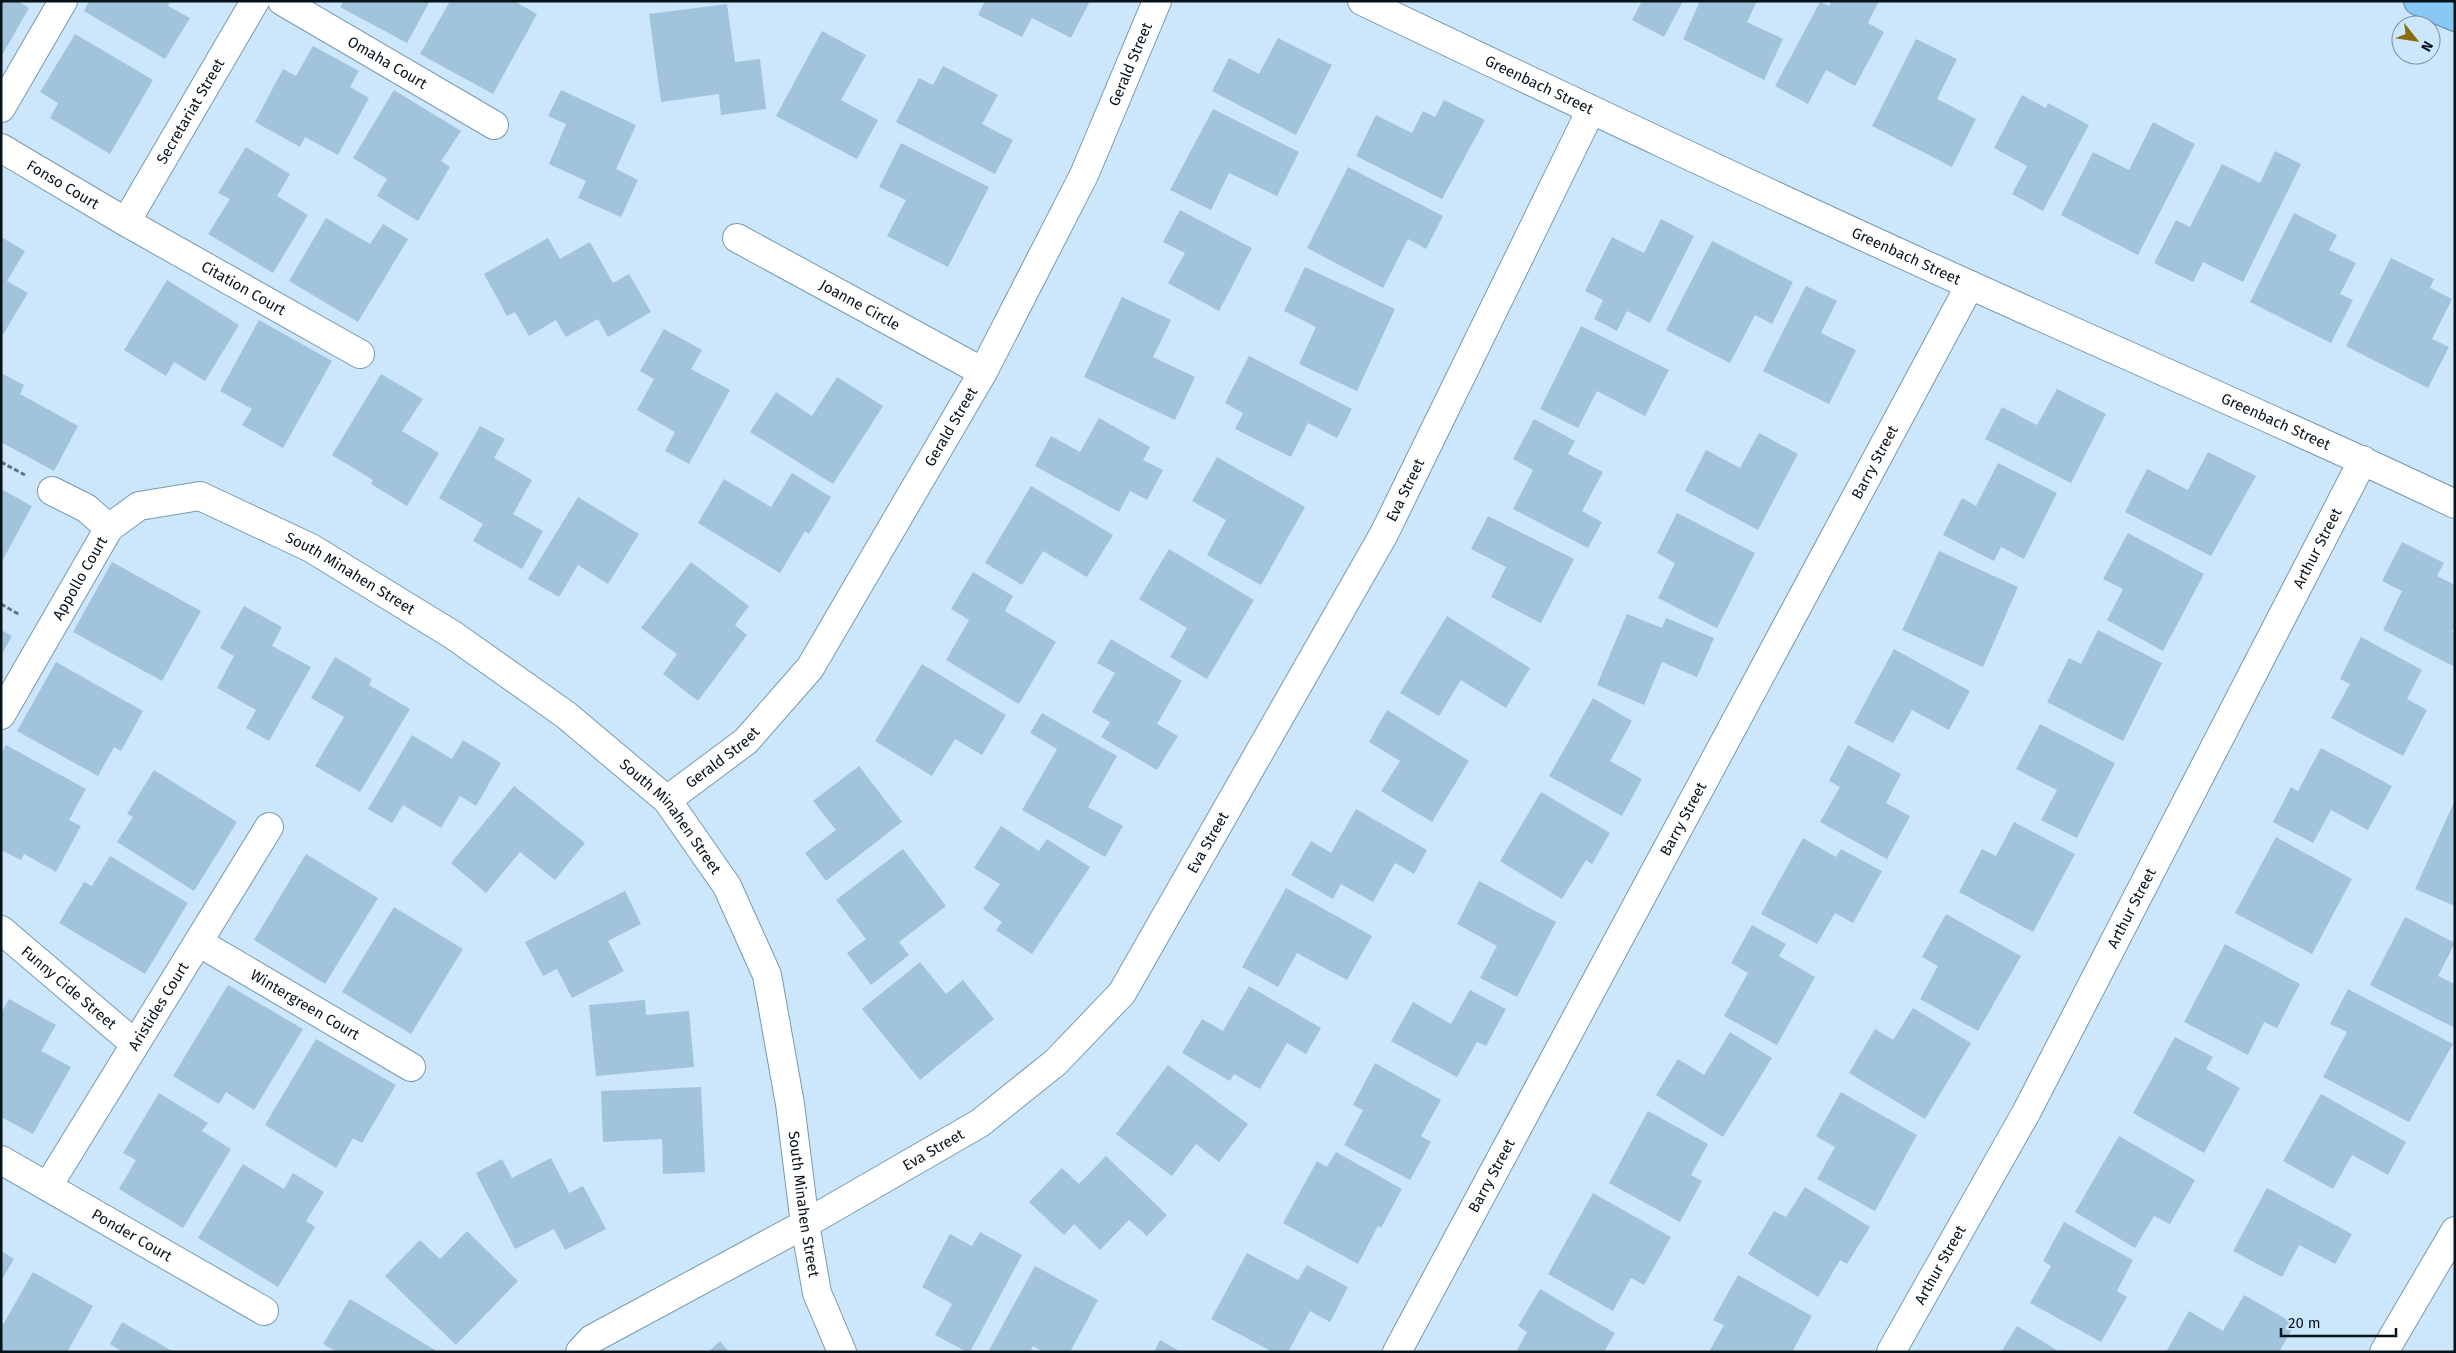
<svg xmlns="http://www.w3.org/2000/svg" width="2456" height="1353" viewBox="0 0 2456 1353" font-family="'Fira Sans',sans-serif">
	<rect width="100%" height="100%" fill="#cce7fb"/>
	<path fill="#a1c3db" d="M1,1H18L29,8L1,57Z
		M89,1H171L168,6L190,18L165,59L84,11Z
		M344,1H430L407,43L340,7Z
		M450,1H514L537,14L493,94L420,54Z
		M985,1H1090L1071,38L1032,18L1022,37L978,15Z
		M1642,1H1683L1664,37L1632,20Z
		M1700,1H1757L1747,22L1783,39L1764,80L1683,39Z
		M1832,1H1879L1868,23L1884,32L1855,86L1826,70L1808,104L1775,86L1820,2L1829,6Z
		M727,4L735,62L760,59L766,109L721,115L719,94L661,102L649,14Z
		M822,31L866,55L841,100L878,120L857,159L776,116Z
		M75,34L153,80L110,154L50,118L58,103L40,92Z
		M1278,38L1332,65L1296,135L1212,91L1229,58L1259,74Z
		M1916,39L1957,59L1937,99L1976,119L1952,167L1872,126Z
		M313,46L359,71L350,87L369,98L338,155L305,137L300,147L255,122L283,69L296,76Z
		M943,66L998,95L982,124L1013,140L995,174L896,122L919,78L933,85Z
		M394,90L461,131L441,161L450,167L418,221L377,196L387,179L353,158Z
		M561,90L636,125L616,169L638,180L621,217L578,198L586,181L549,164L566,124L548,116Z
		M2022,95L2046,108L2048,103L2089,125L2043,211L2012,194L2027,166L1994,148Z
		M1444,100L1485,120L1442,199L1356,156L1376,115L1412,133L1423,111L1435,117Z
		M1213,109L1299,152L1277,196L1229,173L1211,210L1170,190Z
		M2153,122L2195,144L2138,255L2061,215L2093,152L2129,170Z
		M901,143L989,187L948,267L887,236L906,200L879,187Z
		M246,147L290,174L277,196L308,215L273,273L208,234L230,199L218,193Z
		M2275,151L2301,164L2243,282L2203,262L2193,282L2154,263L2176,220L2190,227L2222,164L2260,183Z
		M1348,167L1443,216L1426,249L1408,239L1383,288L1307,248Z
		M1180,210L1252,248L1219,311L1168,283L1185,253L1163,242Z
		M2294,213L2337,235L2329,250L2356,263L2340,294L2353,300L2331,343L2250,302Z
		M326,218L370,244L383,224L408,239L358,322L289,281Z
		M1661,219L1694,236L1650,323L1627,311L1617,331L1594,319L1603,300L1585,291L1612,237L1644,253Z
		M1,237L25,251L7,281L28,293L1,338Z
		M548,238L560,259L590,242L613,283L629,274L651,312L608,337L598,319L566,337L556,320L529,336L515,312L507,316L484,274Z
		M1712,241L1793,282L1772,324L1755,315L1730,363L1666,330Z
		M2391,258L2434,279L2430,288L2452,299L2432,339L2449,347L2428,388L2346,346Z
		M1305,267L1395,309L1357,391L1299,364L1316,327L1284,311Z
		M167,280L239,325L205,381L174,362L166,376L124,350Z
		M1806,286L1837,301L1821,333L1856,350L1829,404L1763,371Z
		M1122,297L1171,320L1153,357L1195,377L1175,420L1084,377Z
		M259,320L332,361L283,448L242,425L252,409L220,391Z
		M1581,326L1669,370L1645,416L1597,391L1578,428L1540,409Z
		M664,329L702,350L691,369L730,390L689,464L665,451L675,432L637,410L654,379L640,371Z
		M1249,356L1352,409L1337,438L1308,423L1291,457L1235,429L1243,413L1225,403Z
		M1,373L24,385L20,394L78,426L54,471L1,442Z
		M381,374L423,399L402,431L439,453L407,506L371,484L373,480L332,455Z
		M837,377L883,406L833,484L750,432L776,392L812,416Z
		M2057,389L2106,414L2071,483L1985,439L2002,407L2037,425Z
		M1099,418L1150,447L1143,460L1163,470L1147,500L1130,491L1119,512L1035,466L1051,436L1080,452Z
		M1534,419L1575,441L1568,454L1603,472L1582,511L1602,522L1588,548L1513,509L1533,470L1513,459Z
		M480,426L505,439L494,458L532,480L513,514L543,531L522,569L473,541L483,524L439,498Z
		M1759,433L1798,454L1758,530L1685,491L1706,450L1740,468Z
		M2208,452L2256,476L2211,556L2125,512L2147,469L2188,490Z
		M1217,457L1305,507L1261,585L1207,555L1226,520L1192,501Z
		M1998,463L2057,493L2024,559L2001,547L1994,561L1943,535L1962,498L1976,506Z
		M792,473L831,497L809,534L805,531L780,573L698,523L724,479L771,507Z
		M1031,486L1113,535L1087,577L1043,551L1022,585L985,563Z
		M1,489L32,506L1,563Z
		M578,497L639,534L608,584L578,565L559,597L528,579Z
		M1677,513L1755,553L1717,628L1658,598L1675,563L1657,553Z
		M1488,516L1574,559L1541,623L1491,597L1506,567L1471,549Z
		M2128,533L2204,574L2163,651L2107,620L2123,589L2103,579Z
		M2402,542L2444,563L2437,576L2455,585V627L2452,632L2455,633V667L2383,630L2402,591L2382,581Z
		M1169,549L1254,600L1207,679L1170,657L1187,628L1139,599Z
		M1939,551L2018,587L1983,667L1902,630Z
		M112,562L201,611L162,681L73,632Z
		M691,562L749,606L735,625L747,635L698,701L663,674L677,654L641,628Z
		M973,572L1013,596L1005,611L1056,642L1019,704L946,660L969,620L951,609Z
		M244,606L282,627L272,646L311,667L269,741L246,728L256,710L217,688L234,656L220,648Z
		M1627,614L1662,628L1666,618L1714,638L1697,677L1662,662L1644,705L1597,685Z
		M1447,616L1530,668L1506,708L1461,680L1439,716L1400,693Z
		M1,630L12,636L1,656Z
		M2098,630L2162,663L2123,741L2047,702L2069,658L2081,664Z
		M2361,637L2422,670L2407,699L2427,710L2403,756L2331,718L2350,684L2340,679Z
		M1111,639L1182,681L1157,724L1178,736L1157,770L1101,737L1110,722L1092,712L1115,673L1097,663Z
		M1894,649L1970,691L1949,730L1912,710L1893,743L1854,723Z
		M335,657L372,679L369,685L410,709L360,792L315,766L344,717L311,698Z
		M56,662L143,711L121,751L114,747L98,776L17,731Z
		M922,664L1006,715L982,755L955,739L932,776L875,741Z
		M1593,698L1632,721L1610,761L1642,779L1622,816L1549,776Z
		M1387,710L1469,761L1432,822L1381,791L1400,761L1369,742Z
		M1042,713L1117,756L1088,807L1123,826L1105,857L1022,810L1057,749L1030,733Z
		M2040,724L2115,763L2077,838L2041,820L2057,790L2016,769Z
		M412,735L452,759L463,740L501,763L476,806L460,796L441,828L403,805L392,823L368,809Z
		M6,745L86,789L69,820L81,826L56,872L24,854L21,860L1,850V754Z
		M1848,745L1901,774L1886,803L1910,816L1887,859L1820,822L1840,787L1829,781Z
		M2321,748L2392,786L2368,830L2331,810L2313,843L2273,822L2291,787L2298,791Z
		M859,766L902,822L826,881L805,853L836,830L813,801Z
		M154,770L237,822L194,891L117,842L133,817L127,814Z
		M514,786L585,843L555,880L520,852L486,893L451,863Z
		M1541,792L1610,833L1592,864L1586,860L1562,899L1500,861Z
		M2455,800V906L2415,889Z
		M1356,809L1427,850L1414,874L1395,863L1373,902L1341,884L1333,899L1291,875L1311,841L1331,853Z
		M2014,822L2075,854L2033,932L1959,892L1982,849L1996,856Z
		M1001,826L1039,851L1047,839L1090,867L1032,954L996,930L1002,922L983,909L1000,884L974,868Z
		M2276,837L2352,879L2312,954L2235,913Z
		M1803,838L1836,857L1841,849L1882,871L1853,923L1835,913L1817,944L1761,914Z
		M903,849L946,906L899,942L909,955L871,985L847,953L866,939L836,900Z
		M306,854L378,898L325,984L254,940Z
		M110,856L188,903L145,974L59,923L84,882L92,886Z
		M1479,881L1556,922L1517,997L1480,978L1497,946L1457,924Z
		M1286,888L1372,936L1347,980L1297,953L1278,987L1242,967Z
		M625,891L641,924L608,941L624,971L572,998L557,969L543,976L525,942Z
		M394,907L463,949L411,1034L342,992Z
		M1946,914L2021,956L1978,1031L1920,999L1938,966L1922,957Z
		M2405,917L2455,943L2438,976L2455,984V1028L2370,985Z
		M1752,925L1786,944L1779,956L1815,977L1777,1045L1724,1016L1748,973L1731,963Z
		M2225,944L2300,984L2277,1028L2264,1022L2248,1055L2184,1022Z
		M920,962L946,994L963,980L994,1019L920,1080L862,1009Z
		M228,985L303,1029L254,1110L226,1092L219,1104L173,1076Z
		M1249,986L1321,1028L1306,1054L1287,1043L1260,1089L1234,1074L1230,1081L1182,1053L1202,1019L1223,1031Z
		M2348,989L2453,1044L2409,1122L2323,1077L2347,1032L2330,1024Z
		M1470,990L1506,1009L1486,1046L1477,1042L1457,1077L1391,1041L1413,1002L1451,1024Z
		M9,999L56,1025L41,1051L71,1067L33,1134L1,1117V1013Z
		M645,1000L646,1015L689,1011L694,1067L596,1076L589,1005Z
		M1913,1008L1971,1043L1925,1119L1849,1073L1875,1029L1893,1040Z
		M1730,1032L1772,1058L1723,1137L1656,1095L1678,1059L1704,1075Z
		M2175,1037L2213,1057L2206,1069L2240,1088L2204,1153L2133,1113Z
		M316,1039L396,1085L362,1143L353,1138L336,1168L265,1125Z
		M1375,1063L1441,1100L1421,1136L1431,1142L1410,1180L1344,1145L1363,1110L1353,1105Z
		M1168,1065L1248,1124L1219,1162L1196,1144L1172,1176L1116,1134Z
		M701,1087L705,1172L663,1174L662,1139L603,1142L601,1091Z
		M1841,1092L1917,1135L1875,1211L1817,1179L1835,1147L1816,1136Z
		M159,1093L208,1123L202,1131L231,1149L183,1228L119,1189L136,1160L123,1153Z
		M2321,1094L2406,1142L2388,1175L2352,1155L2333,1189L2283,1161Z
		M1648,1111L1708,1144L1691,1175L1702,1181L1680,1222L1609,1183Z
		M2119,1136L2195,1180L2170,1224L2154,1216L2135,1248L2075,1212Z
		M1336,1152L1402,1189L1381,1228L1378,1226L1358,1264L1283,1223L1317,1161L1327,1167Z
		M1106,1156L1167,1215L1147,1236L1129,1220L1100,1250L1074,1224L1064,1235L1029,1202L1062,1168L1079,1184Z
		M551,1158L569,1193L583,1186L606,1229L565,1250L554,1229L515,1249L476,1173L502,1159L512,1178Z
		M243,1164L284,1189L293,1173L324,1192L306,1221L315,1227L278,1287L198,1238Z
		M1805,1187L1870,1227L1847,1264L1840,1260L1818,1297L1748,1254L1774,1211L1786,1217Z
		M2267,1188L2352,1234L2335,1264L2299,1245L2282,1277L2233,1251Z
		M1593,1193L1671,1237L1644,1285L1631,1278L1613,1311L1548,1274Z
		M2064,1222L2133,1260L2117,1291L2127,1297L2101,1342L2030,1303L2051,1266L2043,1261Z
		M467,1231L518,1281L456,1345L385,1276L420,1240L440,1259Z
		M980,1232L1022,1255L970,1352H967L935,1335L952,1304L922,1287L950,1234L972,1246Z
		M1,1251L14,1259L1,1281Z
		M1247,1253L1298,1280L1307,1265L1348,1287L1330,1322L1310,1311L1288,1352H1273L1211,1319Z
		M1035,1266L1098,1300L1070,1352H1044L1033,1346L1030,1352H988Z
		M33,1272L93,1306L67,1352H1V1328Z
		M1738,1275L1812,1316L1792,1352H1709L1724,1325L1713,1320Z
		M1540,1289L1615,1333L1604,1352H1516L1527,1332L1518,1326Z
		M2244,1295L2295,1324L2279,1352H2166L2189,1311L2223,1331Z
		M350,1299L435,1350L434,1352H337L323,1344Z
		M122,1322L174,1352H123L110,1344Z
		M2017,1326L2060,1352H2001Z
		M1160,1340L1181,1352H1154Z
		M720,1341L729,1352H708Z"/>
	<g fill="none" stroke-linecap="round" stroke-linejoin="round">
		<defs>
			<g id="minor">
				<path id="s1" d="M282,1L494,125"/>
				<path id="s2" d="M1362,1C1564,97 1766,193 1970,285C2131,358 2295,428 2455,504"/>
				<path d="M1,108L63,1"/>
				<path id="s3" d="M1,148L126,222L360,354"/>
				<path id="s4" d="M126,222L255,1"/>
				<path id="s5" d="M737,238L983,372"/>
				<path d="M52,491L86,508L109,528"/>
				<path id="s6" d="M1,715L109,528L139,506L200,496L311,548L453,635L566,715L667,800L727,886L767,975L790,1104L805,1224L817,1293L842,1352"/>
				<path id="s7" d="M667,800L746,741L810,668L983,372L1084,175L1157,1"/>
				<path id="s8" d="M1,930L135,1044"/>
				<path id="s9" d="M198,942L411,1067"/>
				<path id="s10" d="M1,1160L264,1311"/>
				<path id="s11" d="M48,1186L269,827"/>
				<path id="s12" d="M580,1352L592,1339L805,1224L980,1123L1056,1062L1122,993L1384,534L1591,110"/>
				<path id="s13" d="M1397,1352L1970,285"/>
				<path id="s14" d="M1891,1352L2027,1111L2363,460"/>
				<path d="M2384,1352L2455,1231"/>
			</g>
			<path id="highway" d="M2418,1L2455,17"/>
		</defs>
		<use href="#minor" stroke="#7899b0" stroke-width="30"/>
		<use href="#highway" stroke="#5a89a9" stroke-width="30"/>
		<path stroke="#617381" stroke-width="3" stroke-dasharray="5 2.5" stroke-linecap="butt" d="M1,462L25,475
			M1,604L20,615"/>
		<use href="#minor" stroke="#fff" stroke-width="28"/>
		<use href="#highway" stroke="#87c8f5" stroke-width="28"/>
	</g>
	<g text-anchor="middle" stroke-width="5" stroke-linejoin="round" paint-order="stroke">
		<g font-size="15" fill="#07131b" stroke="#cce7fb">
			<text dy="5" stroke="none"><textPath href="#s1" startOffset="122">Omaha Court</textPath></text>
			<text dy="5" stroke="none"><textPath href="#s7" startOffset="880">Gerald Street</textPath></text>
			<text dy="5" stroke="none"><textPath href="#s2" startOffset="196">Greenbach Street</textPath></text>
			<text dy="5" stroke="none"><textPath href="#s4" startOffset="128">Secretariat Street</textPath></text>
			<text dy="5" stroke="none"><textPath href="#s3" startOffset="72">Fonso Court</textPath></text>
			<text dy="5" stroke="none"><textPath href="#s2" startOffset="601">Greenbach Street</textPath></text>
			<text dy="5" stroke="none"><textPath href="#s3" startOffset="280">Citation Court</textPath></text>
			<text dy="5" stroke="none"><textPath href="#s5" startOffset="140">Joanne Circle</textPath></text>
			<text dy="5" stroke="none"><textPath href="#s2" startOffset="1006">Greenbach Street</textPath></text>
			<text dy="5" stroke="none"><textPath href="#s7" startOffset="475">Gerald Street</textPath></text>
			<text dy="5" stroke="none"><textPath href="#s13" startOffset="1010">Barry Street</textPath></text>
			<text dy="5" stroke="none"><textPath href="#s12" startOffset="1232">Eva Street</textPath></text>
			<text dy="5" stroke="none"><textPath href="#s14" startOffset="910">Arthur Street</textPath></text>
			<text dy="5" stroke="none"><textPath href="#s6" startOffset="484">South Minahen Street</textPath></text>
			<text dy="5" stroke="none"><textPath href="#s6" startOffset="158">Appollo Court</textPath></text>
			<text dy="5" stroke="none"><textPath href="#s7" startOffset="70">Gerald Street</textPath></text>
			<text dy="5" stroke="none"><textPath href="#s6" startOffset="889">South Minahen Street</textPath></text>
			<text dy="5" stroke="none"><textPath href="#s13" startOffset="605">Barry Street</textPath></text>
			<text dy="5" stroke="none"><textPath href="#s12" startOffset="828">Eva Street</textPath></text>
			<text dy="5" stroke="none"><textPath href="#s14" startOffset="505">Arthur Street</textPath></text>
			<text dy="5" stroke="none"><textPath href="#s8" startOffset="89">Funny Cide Street</textPath></text>
			<text dy="5" stroke="none"><textPath href="#s9" startOffset="124">Wintergreen Court</textPath></text>
			<text dy="5" stroke="none"><textPath href="#s11" startOffset="211">Aristides Court</textPath></text>
			<text dy="5" stroke="none"><textPath href="#s12" startOffset="408">Eva Street</textPath></text>
			<text dy="5" stroke="none"><textPath href="#s13" startOffset="200">Barry Street</textPath></text>
			<text dy="5" stroke="none"><textPath href="#s6" startOffset="1309">South Minahen Street</textPath></text>
			<text dy="5" stroke="none"><textPath href="#s10" startOffset="151">Ponder Court</textPath></text>
			<text dy="5" stroke="none"><textPath href="#s14" startOffset="100">Arthur Street</textPath></text>
		</g>
	</g>
	<rect width="2456" height="1353" fill="none" stroke="#07131b" stroke-width="5"/>
	<g transform="translate(2416 40) rotate(120)"><circle r="24" fill="#cce7fb" stroke="#7d92a1"/>
	<path d="M0-4L9 19L0 12L-9 19Z" fill="#896d0c"/>
	<text y="-8" font-size="14" font-weight="bold" text-anchor="middle" fill="#07131b">N</text>
	</g>
	<path d="M2281 1328v8h115v-8" fill="none" stroke="#07131b" stroke-width="2.5"/>
	<text x="2288" y="1328" font-size="15" fill="#07131b" stroke="#cce7fb" stroke-width="4" paint-order="stroke">20 m</text>
</svg>
